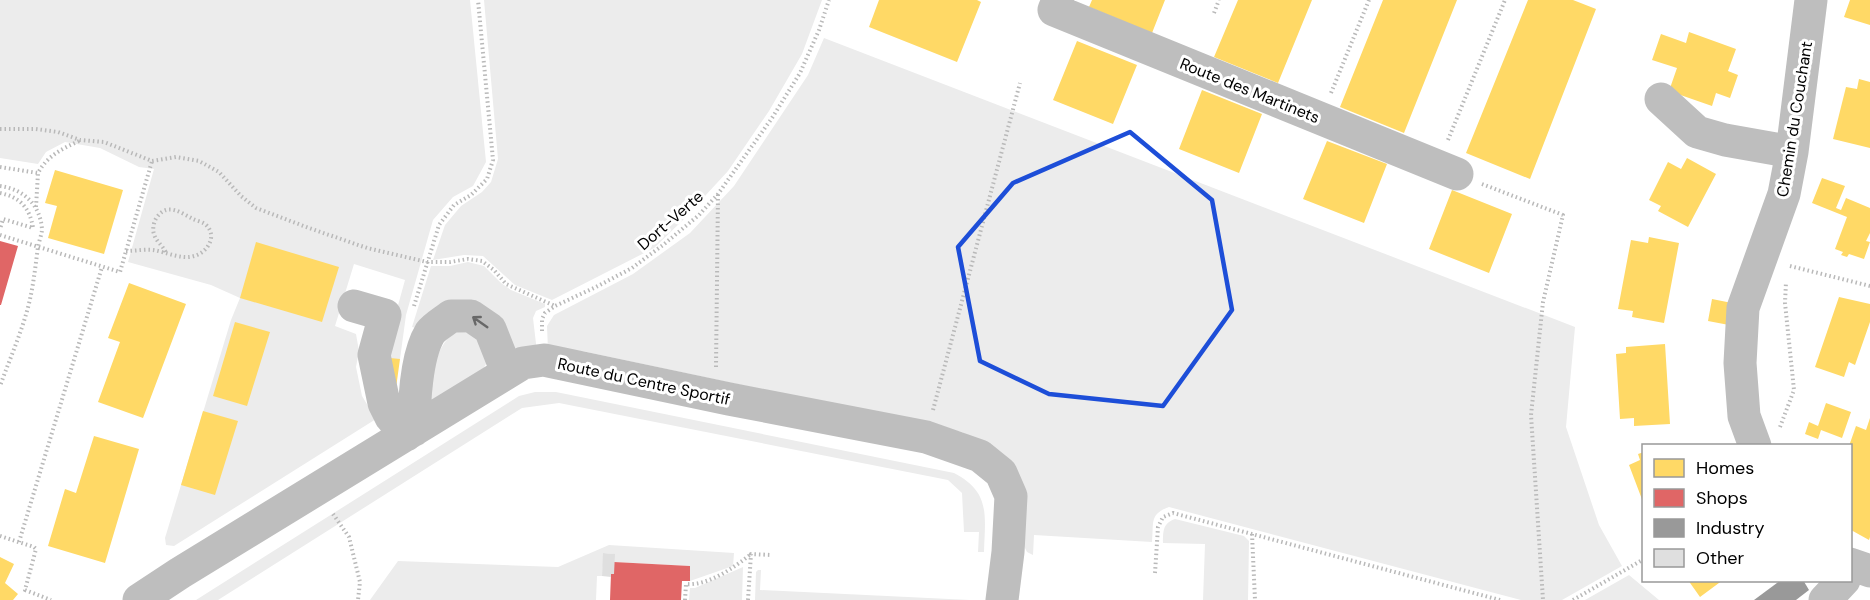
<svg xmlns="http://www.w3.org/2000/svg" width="1870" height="600" viewBox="0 0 1870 600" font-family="'DM Sans',sans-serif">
	<rect width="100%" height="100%" fill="#fff"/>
	<path fill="#ececec" d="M0,0H470L486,162L473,186L453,197L433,220L406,315L400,359L381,367L405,280L354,264L335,326L356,334L359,351L356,367L362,396L376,419L174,546L166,545L165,538L231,320L240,298L211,285L128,262L154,169L139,167L100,148L65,142L46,152L38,164L0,158Z
		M484,0H822L802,54L769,111L728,171L682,221L654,248L552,300L515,285L483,256L464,255L433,260L445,225L461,206L482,192L491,182L498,159Z
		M824,38L1575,327L1566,427L1599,525L1622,566L1562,600H1521L1169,507C1149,514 1154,523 1152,542L1034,535L1033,555L1027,552L1024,546L984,443L962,432L582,351L548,350L547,326L554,315L633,274L690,233L734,186L808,75Z
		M468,262L484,266L501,283L511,290L545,304V307L536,311L533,318L537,352L518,355L498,319L416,328L412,327L431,266H450Z
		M455,332L475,333L487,350L486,364L482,371L427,405C432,380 433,348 455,332Z
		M535,392H556L954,473C991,492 985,516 984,552H978L979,532H964L962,493L948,480L559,403L522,408L218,600H196L519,396Z
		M1175,519L1244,536L1249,541L1248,600H1203L1205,544L1163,543C1163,531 1163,523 1175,519Z
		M609,545L734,553L733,566L690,581V566L614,562V554L604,553L602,576H597L596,600H370L398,561L558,567Z
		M743,567L742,600H689L690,588H695Z
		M758,570H761L760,590L970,600H755L756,572Z
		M1629,575L1659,600H1585Z"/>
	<path fill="#ffd966" d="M879,0H977L981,2L957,62L869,27Z
		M1092,0H1165L1152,33L1089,7Z
		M1238,0H1312L1278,83L1214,57Z
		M1383,0H1457L1404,133L1340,107Z
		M1528,0H1573L1596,9L1530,179L1466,153Z
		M1850,0H1870V25L1844,17Z
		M1689,32L1736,49L1728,71L1738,75L1730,98L1716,93L1712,106L1669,91L1677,68L1652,60L1661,34L1686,43Z
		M1077,41L1137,65L1113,124L1053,100Z
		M1859,79L1870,82V148L1833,139L1846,87L1857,89Z
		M1202,90L1262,114L1239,173L1179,149Z
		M1327,141L1387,164L1364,223L1303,199Z
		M1687,158L1716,174L1688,227L1658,211L1661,206L1649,200L1668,162L1681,169Z
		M55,170L123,190L104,254L48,238L57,206L45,203Z
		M1822,178L1845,186L1836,208L1841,210L1846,198L1870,208V233L1866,241L1870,242L1864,259L1849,254L1847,257L1841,255L1843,252L1835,249L1847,217L1812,203Z
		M1452,190L1512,214L1489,273L1429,249Z
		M1649,237L1679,243L1664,323L1632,317L1633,311L1618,309L1631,240L1648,243Z
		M256,242L339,267L322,322L240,298Z
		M129,283L186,304L143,418L98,402L120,342L108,338Z
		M1839,297L1870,304V322L1855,365L1849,362L1844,377L1815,367Z
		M1712,299L1732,303L1729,325L1708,321Z
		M235,322L270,332L247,406L213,396Z
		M1665,344L1670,424L1634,426V418L1620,419L1616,354L1626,353V347Z
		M390,358L400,359L396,388Z
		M1826,403L1851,412L1842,438L1821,430L1818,439L1805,434L1809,422L1818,426Z
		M203,411L238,421L215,495L181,485Z
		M1870,418V537L1869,540L1851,530V446H1849L1856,426L1866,430Z
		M94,436L139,449L105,563L48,546L65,489L76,493Z
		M1644,452V502H1643L1629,465L1640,460L1638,454Z
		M0,557L14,564L5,583L18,594L13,600H0Z
		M1688,580H1723L1700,597Z"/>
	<path fill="#e06666" d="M0,241L18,246L1,305H0Z
		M614,562L690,566V581H682L681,600H610L611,574H614Z"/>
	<path fill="#999" d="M1781,580H1803L1809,590L1796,600H1754Z"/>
	<path fill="#dfdfdf" d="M603,553L615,554L614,574H611V577L602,576Z"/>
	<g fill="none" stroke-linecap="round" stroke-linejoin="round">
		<path stroke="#b9b9b9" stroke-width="4" stroke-dasharray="1.5 3" stroke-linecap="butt" d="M1214,13L1219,0
			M1331,93L1369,0
			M0,129H36L58,132L80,140L104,142L152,161L176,157L199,161L219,172L241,196L256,208L309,228L367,248L427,262H450L468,259L482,261L494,270L506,284L555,306
			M1448,140L1505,0
			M0,167L38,173C48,155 62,149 79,141
			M1482,184L1563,215L1543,302L1531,415L1543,600
			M0,186C23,189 40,204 42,229C42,234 39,241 38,247C35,269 33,290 27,311C20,336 9,361 0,386
			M0,193C20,197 30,208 33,228L3,219L0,229
			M36,207L38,173
			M0,235L120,272L152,161
			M126,251C135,251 144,249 153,250C166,252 182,260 194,256C207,253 218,236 206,225C203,222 197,221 193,219C181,213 168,202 157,217C154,221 152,229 154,234C156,242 163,245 166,253
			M1790,266L1870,286
			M414,306L439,225L454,205L471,195L487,179L493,160L478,0
			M542,331V319L545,313L555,306L596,287L632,268L663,245L699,215L718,194L772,118L800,73L819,30L829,0
			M716,367L718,194
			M933,410L1020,83
			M1780,427L1794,390L1785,303L1786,282
			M333,514L349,537L360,582L358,600
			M1252,534L1255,600
			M0,536L34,547L36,549L25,590L51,600
			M19,542L102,267
			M1155,573L1158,527L1163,517L1173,513L1500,600
			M685,600L686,584C708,586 735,567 751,554
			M748,600L751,554L771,555
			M1573,600L1644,559"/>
		<path stroke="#bebebe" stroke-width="33" d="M1058,0L1054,10L1457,174
			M1661,99L1697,132L1725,140L1792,152
			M354,306L385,315L374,355L384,403L391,417L406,435
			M414,430C414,404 416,356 430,333C434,327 445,321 451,316H471L490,329L507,372
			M1755,446L1744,416L1740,363L1743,308L1784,194L1792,152L1811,0
			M1850,564L1870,571
			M139,600L180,573L523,363L544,360L729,399L926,437L980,456L1001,473L1011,496L1008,552L1002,600
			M1825,600L1844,580"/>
	</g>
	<defs><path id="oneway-shaft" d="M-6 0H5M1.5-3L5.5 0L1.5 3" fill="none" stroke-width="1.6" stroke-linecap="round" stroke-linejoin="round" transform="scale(1.5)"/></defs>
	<use stroke="#686868" href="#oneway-shaft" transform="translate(480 322) rotate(-145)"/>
	<path fill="none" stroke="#1d4ed8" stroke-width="4.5" stroke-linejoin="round" d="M1130,132L1212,200L1232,310L1163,406L1049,394L980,361L958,247L1013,183Z"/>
	<g text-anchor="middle" stroke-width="6" stroke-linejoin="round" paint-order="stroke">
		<g font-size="16" fill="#000" stroke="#fff">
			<text transform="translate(1250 90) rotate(22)" y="6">Route des Martinets</text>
			<text transform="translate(1794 119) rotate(-81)" y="6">Chemin du Couchant</text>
			<text transform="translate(670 220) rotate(-41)" y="6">Dort-Verte</text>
			<text transform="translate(644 381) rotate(12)" y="6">Route du Centre Sportif</text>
		</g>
	</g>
	<rect x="1642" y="444" width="210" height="138" fill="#ffffff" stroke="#999999" stroke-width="1.5"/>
	<rect x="1654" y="459" width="30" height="18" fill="#ffd966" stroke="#999999" stroke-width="1.5"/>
	<text x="1696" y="474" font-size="18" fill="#000000">Homes</text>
	<rect x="1654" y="489" width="30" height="18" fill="#e06666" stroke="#999999" stroke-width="1.5"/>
	<text x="1696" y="504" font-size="18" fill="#000000">Shops</text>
	<rect x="1654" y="519" width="30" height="18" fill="#999999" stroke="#999999" stroke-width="1.5"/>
	<text x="1696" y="534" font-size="18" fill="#000000">Industry</text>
	<rect x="1654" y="549" width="30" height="18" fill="#dfdfdf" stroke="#999999" stroke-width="1.5"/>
	<text x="1696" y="564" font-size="18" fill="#000000">Other</text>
</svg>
